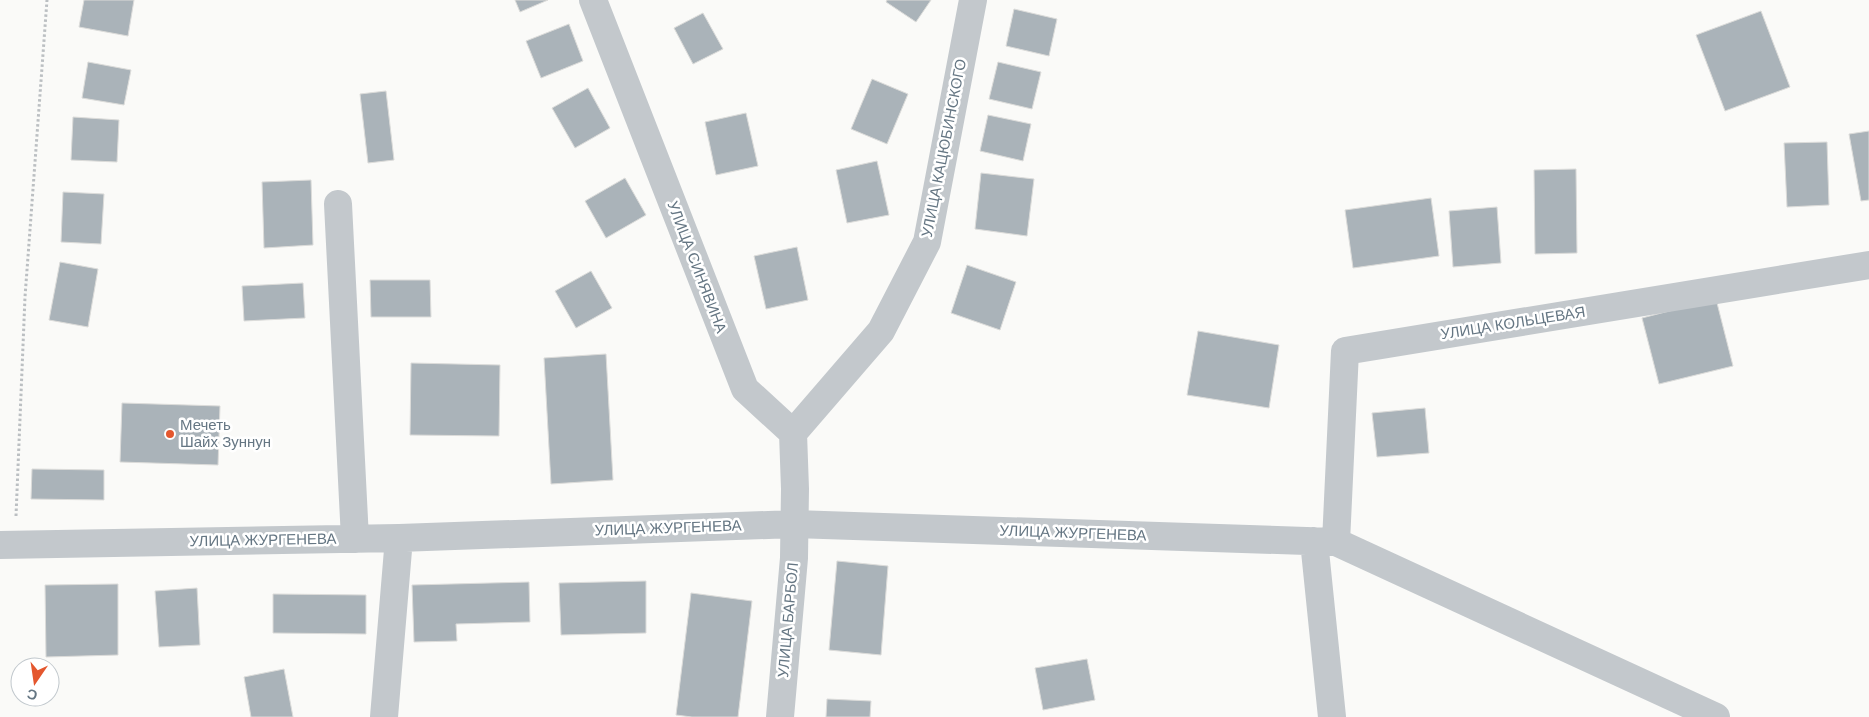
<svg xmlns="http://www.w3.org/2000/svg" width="1869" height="717" viewBox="0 0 1869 717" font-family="Arial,sans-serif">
	<rect width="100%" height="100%" fill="#fafaf8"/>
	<path fill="#aab3b9" stroke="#dcdcda" d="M84,0H134L128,36L79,27Z
		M515,0H548L520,12Z
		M887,0H931L916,22L886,2Z
		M1014,9L1057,19L1049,56L1006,46Z
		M1761,11L1790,87L1725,111L1696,35Z
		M703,13L723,49L693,64L674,28Z
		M569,24L583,61L541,78L526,41Z
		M88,62L131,70L124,105L82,98Z
		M998,62L1041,72L1032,109L989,99Z
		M872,79L908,94L887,144L851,129Z
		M588,88L610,128L575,148L552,108Z
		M386,91L394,160L368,163L360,94Z
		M746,113L758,166L716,175L705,122Z
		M988,115L1031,124L1023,161L980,151Z
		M73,117L119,120L117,162L71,160Z
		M1869,131V200L1861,201L1849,134Z
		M1827,142L1829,205L1787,207L1784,143Z
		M877,161L889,215L847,223L836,170Z
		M1576,169L1577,253L1535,254L1534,170Z
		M981,173L1034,179L1027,236L975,229Z
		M625,178L646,215L606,238L585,201Z
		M311,180L313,245L264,248L262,182Z
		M63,192L104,194L101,244L61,242Z
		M1431,198L1439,256L1353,268L1345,210Z
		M1497,207L1501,263L1453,267L1449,211Z
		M797,247L808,300L766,309L754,256Z
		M60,262L98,269L88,327L49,320Z
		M967,265L1016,282L1000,330L951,313Z
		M591,271L612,308L576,328L555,291Z
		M370,280H430L431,317H371Z
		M303,283L305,318L244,321L242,286Z
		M1716,299L1733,366L1659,384L1642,318Z
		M1198,331L1279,345L1269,408L1187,395Z
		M606,354L613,480L551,484L544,358Z
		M411,363L500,365L499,436L410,435Z
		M122,403L220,406L218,465L120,462Z
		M1425,408L1429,453L1377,457L1372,413Z
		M32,469L104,470V500L31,499Z
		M837,561L888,566L881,655L829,650Z
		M646,581V633L561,635L559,583Z
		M529,582L530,622L456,624L457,641L414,642L412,585Z
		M118,584V655L46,657L45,585Z
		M197,588L200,645L159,647L155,591Z
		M691,593L752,601L738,717H692L676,715Z
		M273,594L366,595V634L273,633Z
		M1087,659L1095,700L1043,710L1035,668Z
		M284,669L293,717H251L244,677Z
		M827,699L871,701L870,717H826Z"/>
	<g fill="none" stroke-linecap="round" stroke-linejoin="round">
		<path stroke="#bbbfc2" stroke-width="3" stroke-dasharray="2.5 2.5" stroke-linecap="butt" d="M16,516L25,297L47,0"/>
		<path stroke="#c3c8cc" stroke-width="28" d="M593,0L745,389L793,433L795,489L794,558L780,717
			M338,204L355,539
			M793,433L881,331L927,242L973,0
			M1314,541L1332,717
			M1336,542L1345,351L1869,265
			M0,545L399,538L794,524L1336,542L1716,717
			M384,717L399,538"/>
	</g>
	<circle fill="#e4572e" stroke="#fff" stroke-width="2" cx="170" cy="434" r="5"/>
	<g text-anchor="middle" stroke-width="5" stroke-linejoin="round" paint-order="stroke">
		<g font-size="15" fill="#657683" stroke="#fff">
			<text transform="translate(944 148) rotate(-79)" y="5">УЛИЦА КАЦЮБИНСКОГО</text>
			<text transform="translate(697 267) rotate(69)" y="5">УЛИЦА СИНЯВИНА</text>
			<text transform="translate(1513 323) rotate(-9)" y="5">УЛИЦА КОЛЬЦЕВАЯ</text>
			<text transform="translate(668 528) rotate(-2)" y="5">УЛИЦА ЖУРГЕНЕВА</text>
			<text transform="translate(1073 533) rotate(2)" y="5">УЛИЦА ЖУРГЕНЕВА</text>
			<text transform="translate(263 540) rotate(-1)" y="5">УЛИЦА ЖУРГЕНЕВА</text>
			<text transform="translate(788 620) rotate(-85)" y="5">УЛИЦА БАРБОЛ</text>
		</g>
		<g font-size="15" fill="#657683" stroke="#fff" text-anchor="start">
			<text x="180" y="430">Мечеть<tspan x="180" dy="17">Шайх Зуннун</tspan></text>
		</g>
	</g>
	<g transform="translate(35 682) rotate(193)"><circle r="24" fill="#ffffff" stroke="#c1c8cd"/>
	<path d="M0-4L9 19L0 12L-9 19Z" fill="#e4572e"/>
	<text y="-8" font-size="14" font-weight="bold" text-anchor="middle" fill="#657683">С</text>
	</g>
</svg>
